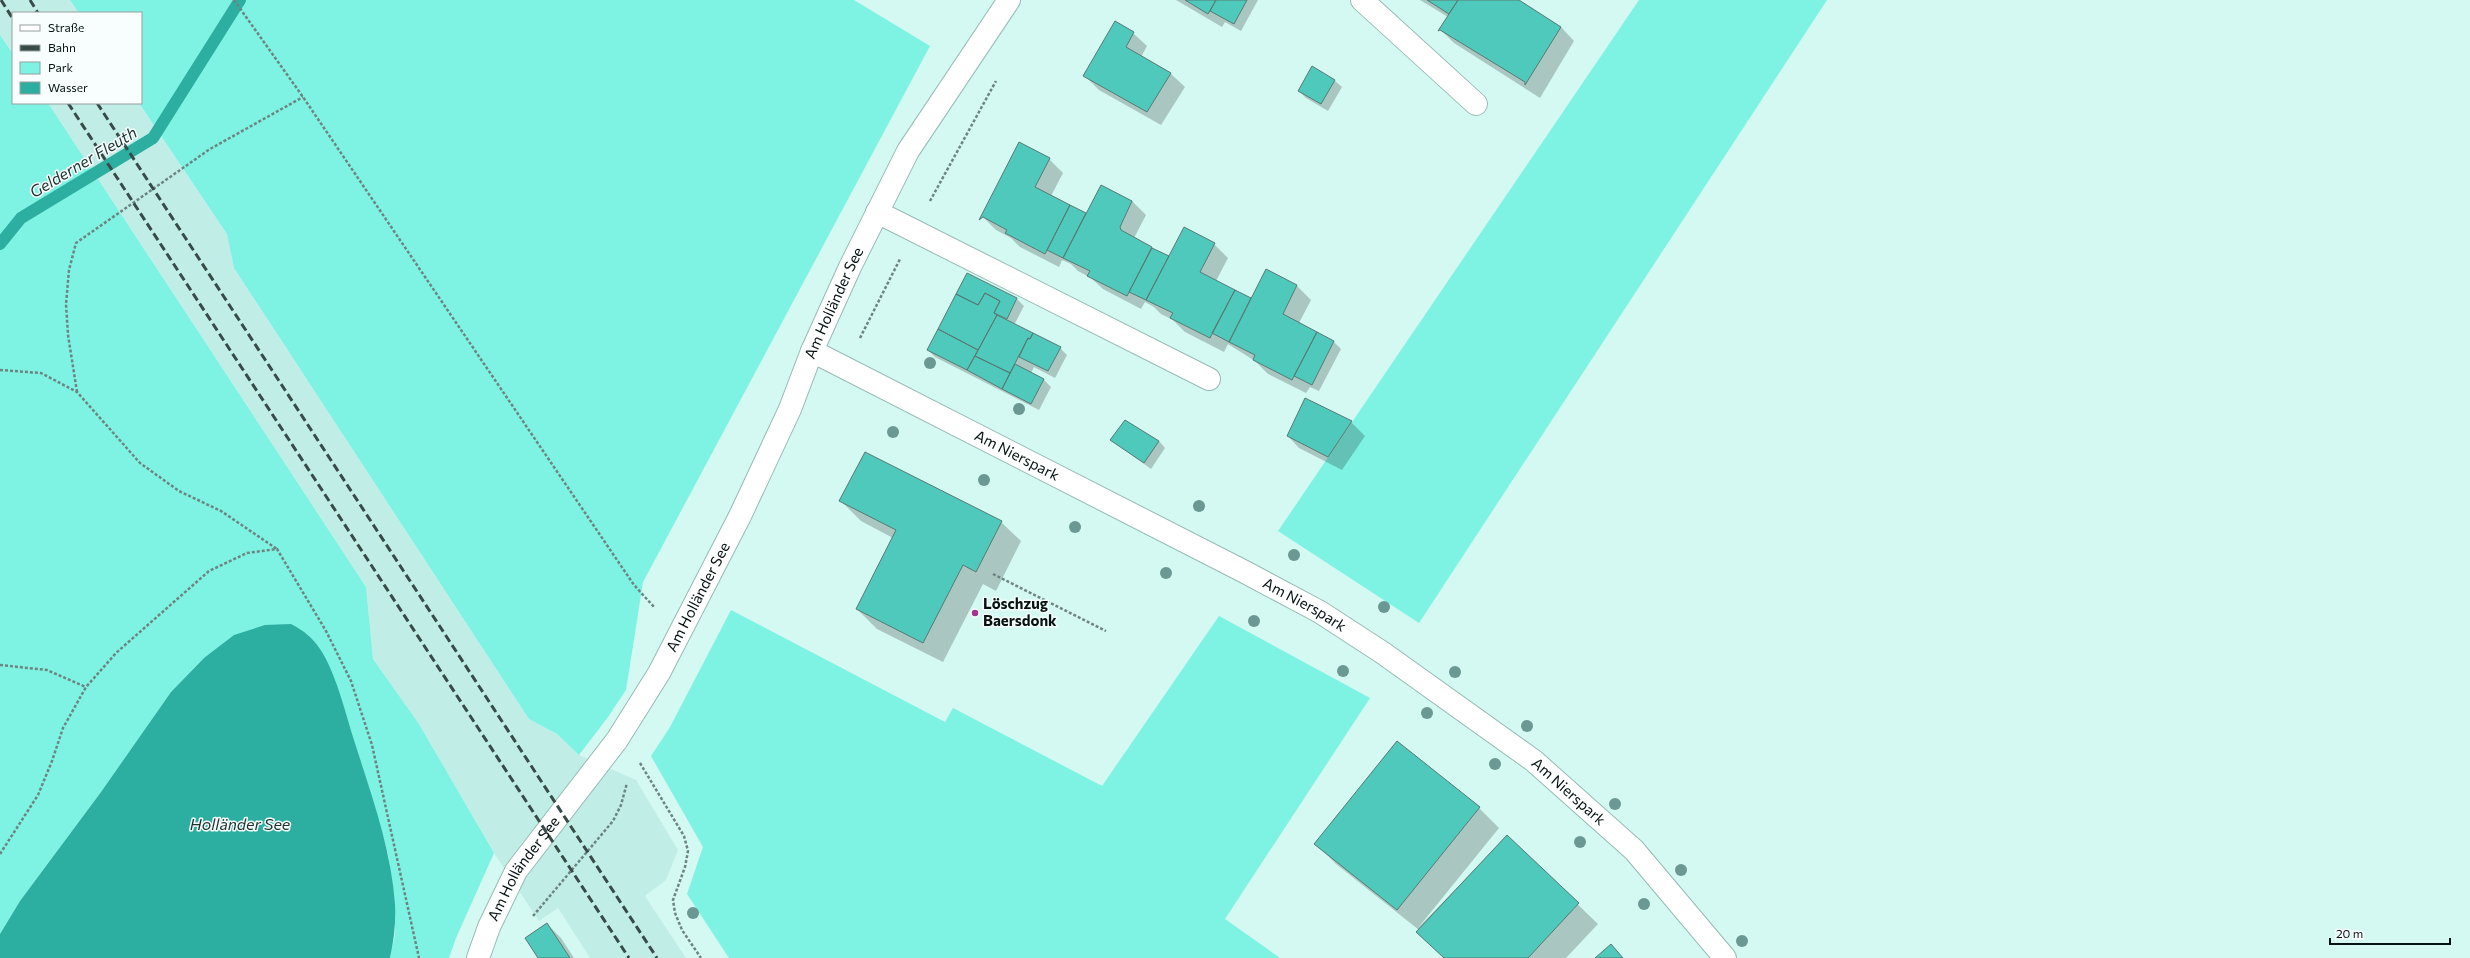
<svg xmlns="http://www.w3.org/2000/svg" width="2470" height="958" viewBox="0 0 2470 958" font-family="Commissioner,sans-serif">
	<rect width="100%" height="100%" fill="#d4f8f2"/>
	<path fill="#c0eee7" d="M0,0H70L79,13H13V54L0,35Z
		M48,103H139L227,234L234,268L529,719L557,734L579,755L636,780L678,850L666,880L645,896L686,958H590L558,908L539,921L494,853L419,724L373,659L366,587Z"/>
	<path fill="#7ef2e3" d="M70,0H854L930,46L643,582L626,690L608,717L579,755L557,734L529,719L234,268L227,234L139,103H141V13H79Z
		M1639,0H1827L1419,623L1278,531Z
		M0,35L13,54V103H48L366,587L373,659L419,724L494,853L456,938L449,958H390L395,935V904L388,854L366,778L204,658L171,692L101,792L20,901L0,934Z
		M731,610L945,722L953,708L1102,786L1219,616L1370,698L1225,919L1280,958H729L687,894L703,847L651,756L670,727Z"/>
	<path fill="#2cafa1" d="M291,624C304,631 312,637 320,649C335,671 345,711 353,737C370,791 391,847 395,904C396,922 394,940 390,958H0V934L20,901L101,792L171,692L204,658L234,635L265,625Z"/>
	<path fill="#0003" d="M1176,0H1258L1241,31L1225,22L1222,27Z
		M1420,0H1517L1561,27L1574,41L1540,98L1454,43L1440,29L1448,17Z
		M1133,33L1147,46L1141,57L1171,74L1185,87L1161,125L1099,90L1085,76Z
		M1335,81L1342,87L1328,111L1306,98L1299,91Z
		M1019,144L1049,159L1063,173L1051,196L1087,215L1132,201L1146,215L1134,238L1169,258L1214,244L1228,258L1216,281L1251,300L1267,271L1297,286L1311,300L1299,323L1334,342L1341,349L1319,391L1310,387L1306,393L1268,374L1255,361L1228,344L1224,352L1185,332L1173,320L1161,314L1154,307L1145,302L1141,309L1103,289L1091,278L1078,271L1071,264L1062,260L1059,267L1020,247L1011,238L996,230L982,216Z
		M968,274L1017,299L1024,306L1014,325L1060,348L1067,355L1055,378L1034,367L1031,373L1044,380L1051,387L1039,410L935,357L928,350Z
		M1351,422L1365,436L1342,470L1299,448L1287,435Z
		M1111,440L1159,441L1165,448L1151,469Z
		M841,501L1001,522L1021,541L996,591L983,584L943,662L877,629L857,609L893,538L861,521Z
		M1479,808L1499,828L1418,928L1507,836L1598,924L1566,958H1444L1417,932L1419,930L1336,864L1316,844Z
		M547,924L561,938L574,958H539Z"/>
	<g fill="none" stroke-linecap="round" stroke-linejoin="round">
		<path stroke="#2cafa1" stroke-width="12" d="M0,244L21,218L153,138L240,0"/>
	</g>
	<path fill="#4ec9bb" stroke="#587a74" d="M1185,0H1216L1208,14Z
		M1216,0H1247L1234,24L1210,11Z
		M1427,0H1458L1449,14Z
		M1458,0H1519L1561,27L1525,85V82L1440,30L1438,31Z
		M1115,21L1134,32L1126,47L1171,73L1147,112L1083,76Z
		M1312,66L1335,80L1321,104L1298,91Z
		M1019,142L1050,158L1035,187L1070,205L1045,254L1005,233L1007,230L983,217L979,220Z
		M1101,185L1132,201L1120,227L1121,230L1152,247L1127,296L1087,276L1090,271L1063,258Z
		M1070,205L1086,213L1063,258L1047,250Z
		M1184,227L1215,243L1200,272L1235,290L1210,338L1170,318L1173,313L1146,300Z
		M1152,248L1169,256L1146,300L1129,292Z
		M1266,269L1297,285L1283,314L1317,332L1292,380L1253,360L1255,355L1229,342Z
		M967,273L1017,298L1007,319L994,313L1000,301L985,293L978,305L956,294Z
		M1235,290L1251,298L1229,342L1212,333Z
		M985,293L1000,301L994,313L997,315L978,350L938,329L956,294L978,305Z
		M997,315L1033,333L1030,339L1028,338L1010,373L975,356Z
		M938,329L978,350L967,370L927,350Z
		M1317,332L1334,341L1312,385L1294,376Z
		M1033,333L1061,347L1048,371L1019,357L1028,338L1030,339Z
		M975,356L1010,373L1002,389L967,370Z
		M1015,364L1044,379L1031,404L1002,389Z
		M1305,398L1352,421L1328,457L1287,436Z
		M1125,420L1159,441L1144,463L1110,440Z
		M865,452L1002,521L976,572L963,565L923,643L856,609L896,530L839,501Z
		M1397,741L1480,807L1397,910L1314,844Z
		M1507,835L1579,903L1528,958H1444L1416,932Z
		M547,923L570,958H538L525,938Z
		M1611,944L1623,958H1595Z"/>
	<g fill="none" stroke-linecap="round" stroke-linejoin="round">
		<defs>
			<g id="minor">
				<path d="M1362,0L1476,104"/>
				<path d="M877,212L1209,379"/>
				<path id="s1" d="M812,351L1243,571L1320,612L1383,653L1534,761L1634,850L1725,958"/>
				<path id="s2" d="M478,958L489,927L516,871L617,740L659,673L740,516L790,409L812,351L850,267L908,151L1009,0"/>
			</g>
		</defs>
		<use href="#minor" stroke="#97bab4" stroke-width="24"/>
		<path stroke="#6d8582" stroke-width="2.5" stroke-dasharray="3 2" stroke-linecap="butt" d="M234,0L303,97L634,585L655,608
			M930,201L996,81
			M860,338L900,259
			M0,370L41,373L77,392L140,463L179,491L221,511L277,549
			M77,392L68,335L66,304L69,270L76,243L210,149L303,97
			M993,574L1106,631
			M0,665L47,670L86,687
			M640,763L684,836L688,851L685,867L673,900L675,913L682,930L701,958
			M0,854L38,795L52,761L63,728L86,687L116,653L209,571L247,553L277,549L326,631L351,681L372,745L419,958
			M533,916L613,821L621,805L627,783"/>
		<use href="#minor" stroke="#fff" stroke-width="22"/>
		<path stroke="#394b49" stroke-width="3" stroke-dasharray="8 4" stroke-linecap="butt" d="M1,0L13,19
			M30,0L38,13
			M68,103L629,958
			M97,103L657,958"/>
	</g>
	<g fill="#6b9892">
		<circle cx="930" cy="363" r="6"/>
		<circle cx="1019" cy="409" r="6"/>
		<circle cx="893" cy="432" r="6"/>
		<circle cx="984" cy="480" r="6"/>
		<circle cx="1199" cy="506" r="6"/>
		<circle cx="1075" cy="527" r="6"/>
		<circle cx="1294" cy="555" r="6"/>
		<circle cx="1166" cy="573" r="6"/>
		<circle cx="1384" cy="607" r="6"/>
		<circle cx="1254" cy="621" r="6"/>
		<circle cx="1343" cy="671" r="6"/>
		<circle cx="1455" cy="672" r="6"/>
		<circle cx="1427" cy="713" r="6"/>
		<circle cx="1527" cy="726" r="6"/>
		<circle cx="1495" cy="764" r="6"/>
		<circle cx="1615" cy="804" r="6"/>
		<circle cx="1580" cy="842" r="6"/>
		<circle cx="1681" cy="870" r="6"/>
		<circle cx="1644" cy="904" r="6"/>
		<circle cx="693" cy="913" r="6"/>
		<circle cx="1742" cy="941" r="6"/>
	</g>
	<circle fill="#a23392" stroke="#f7fefd" stroke-width="1.5" cx="975" cy="613" r="4"/>
	<g text-anchor="middle" stroke-width="3" stroke-linejoin="round" paint-order="stroke">
		<g font-size="15" fill="#061211" stroke="#f7fefd">
			<text dy="5" stroke="none"><textPath href="#s2" startOffset="749">Am Holländer See</textPath></text>
			<text dy="5" stroke="none"><textPath href="#s1" startOffset="230">Am Nierspark</textPath></text>
			<text dy="5" stroke="none"><textPath href="#s2" startOffset="425">Am Holländer See</textPath></text>
			<text dy="5" stroke="none"><textPath href="#s1" startOffset="554">Am Nierspark</textPath></text>
			<text dy="5" stroke="none"><textPath href="#s1" startOffset="878">Am Nierspark</textPath></text>
			<text dy="5" stroke="none"><textPath href="#s2" startOffset="101">Am Holländer See</textPath></text>
		</g>
		<g font-size="15" font-weight="bold" fill="#061211" stroke="#f7fefd" text-anchor="start">
			<text x="983" y="609">Löschzug<tspan x="983" dy="17">Baersdonk</tspan></text>
		</g>
		<g font-size="16" font-style="italic" fill="#1c312e" stroke="#f7fefd">
			<text transform="translate(83 162) rotate(-31)" y="6">Gelderner Fleuth</text>
			<text x="240" y="830">Holländer See</text>
		</g>
	</g>
	<rect x="12" y="12" width="130" height="92" fill="#f7fefd" stroke="#97a09f"/>
	<rect x="20" y="25" width="20" height="6" fill="#ffffff" stroke="#97a09f"/>
	<text x="48" y="32" font-size="12" fill="#061211">Straße</text>
	<rect x="20" y="45" width="20" height="6" fill="#394b49" stroke="#97a09f"/>
	<text x="48" y="52" font-size="12" fill="#061211">Bahn</text>
	<rect x="20" y="62" width="20" height="12" fill="#7ef2e3" stroke="#97a09f"/>
	<text x="48" y="72" font-size="12" fill="#061211">Park</text>
	<rect x="20" y="82" width="20" height="12" fill="#2cafa1" stroke="#97a09f"/>
	<text x="48" y="92" font-size="12" fill="#061211">Wasser</text>
	<path d="M2330 938v6h120v-6" fill="none" stroke="#061211" stroke-width="2"/>
	<text x="2336" y="938" font-size="12" fill="#061211" stroke="#f7fefd" stroke-width="3" paint-order="stroke">20 m</text>
</svg>
